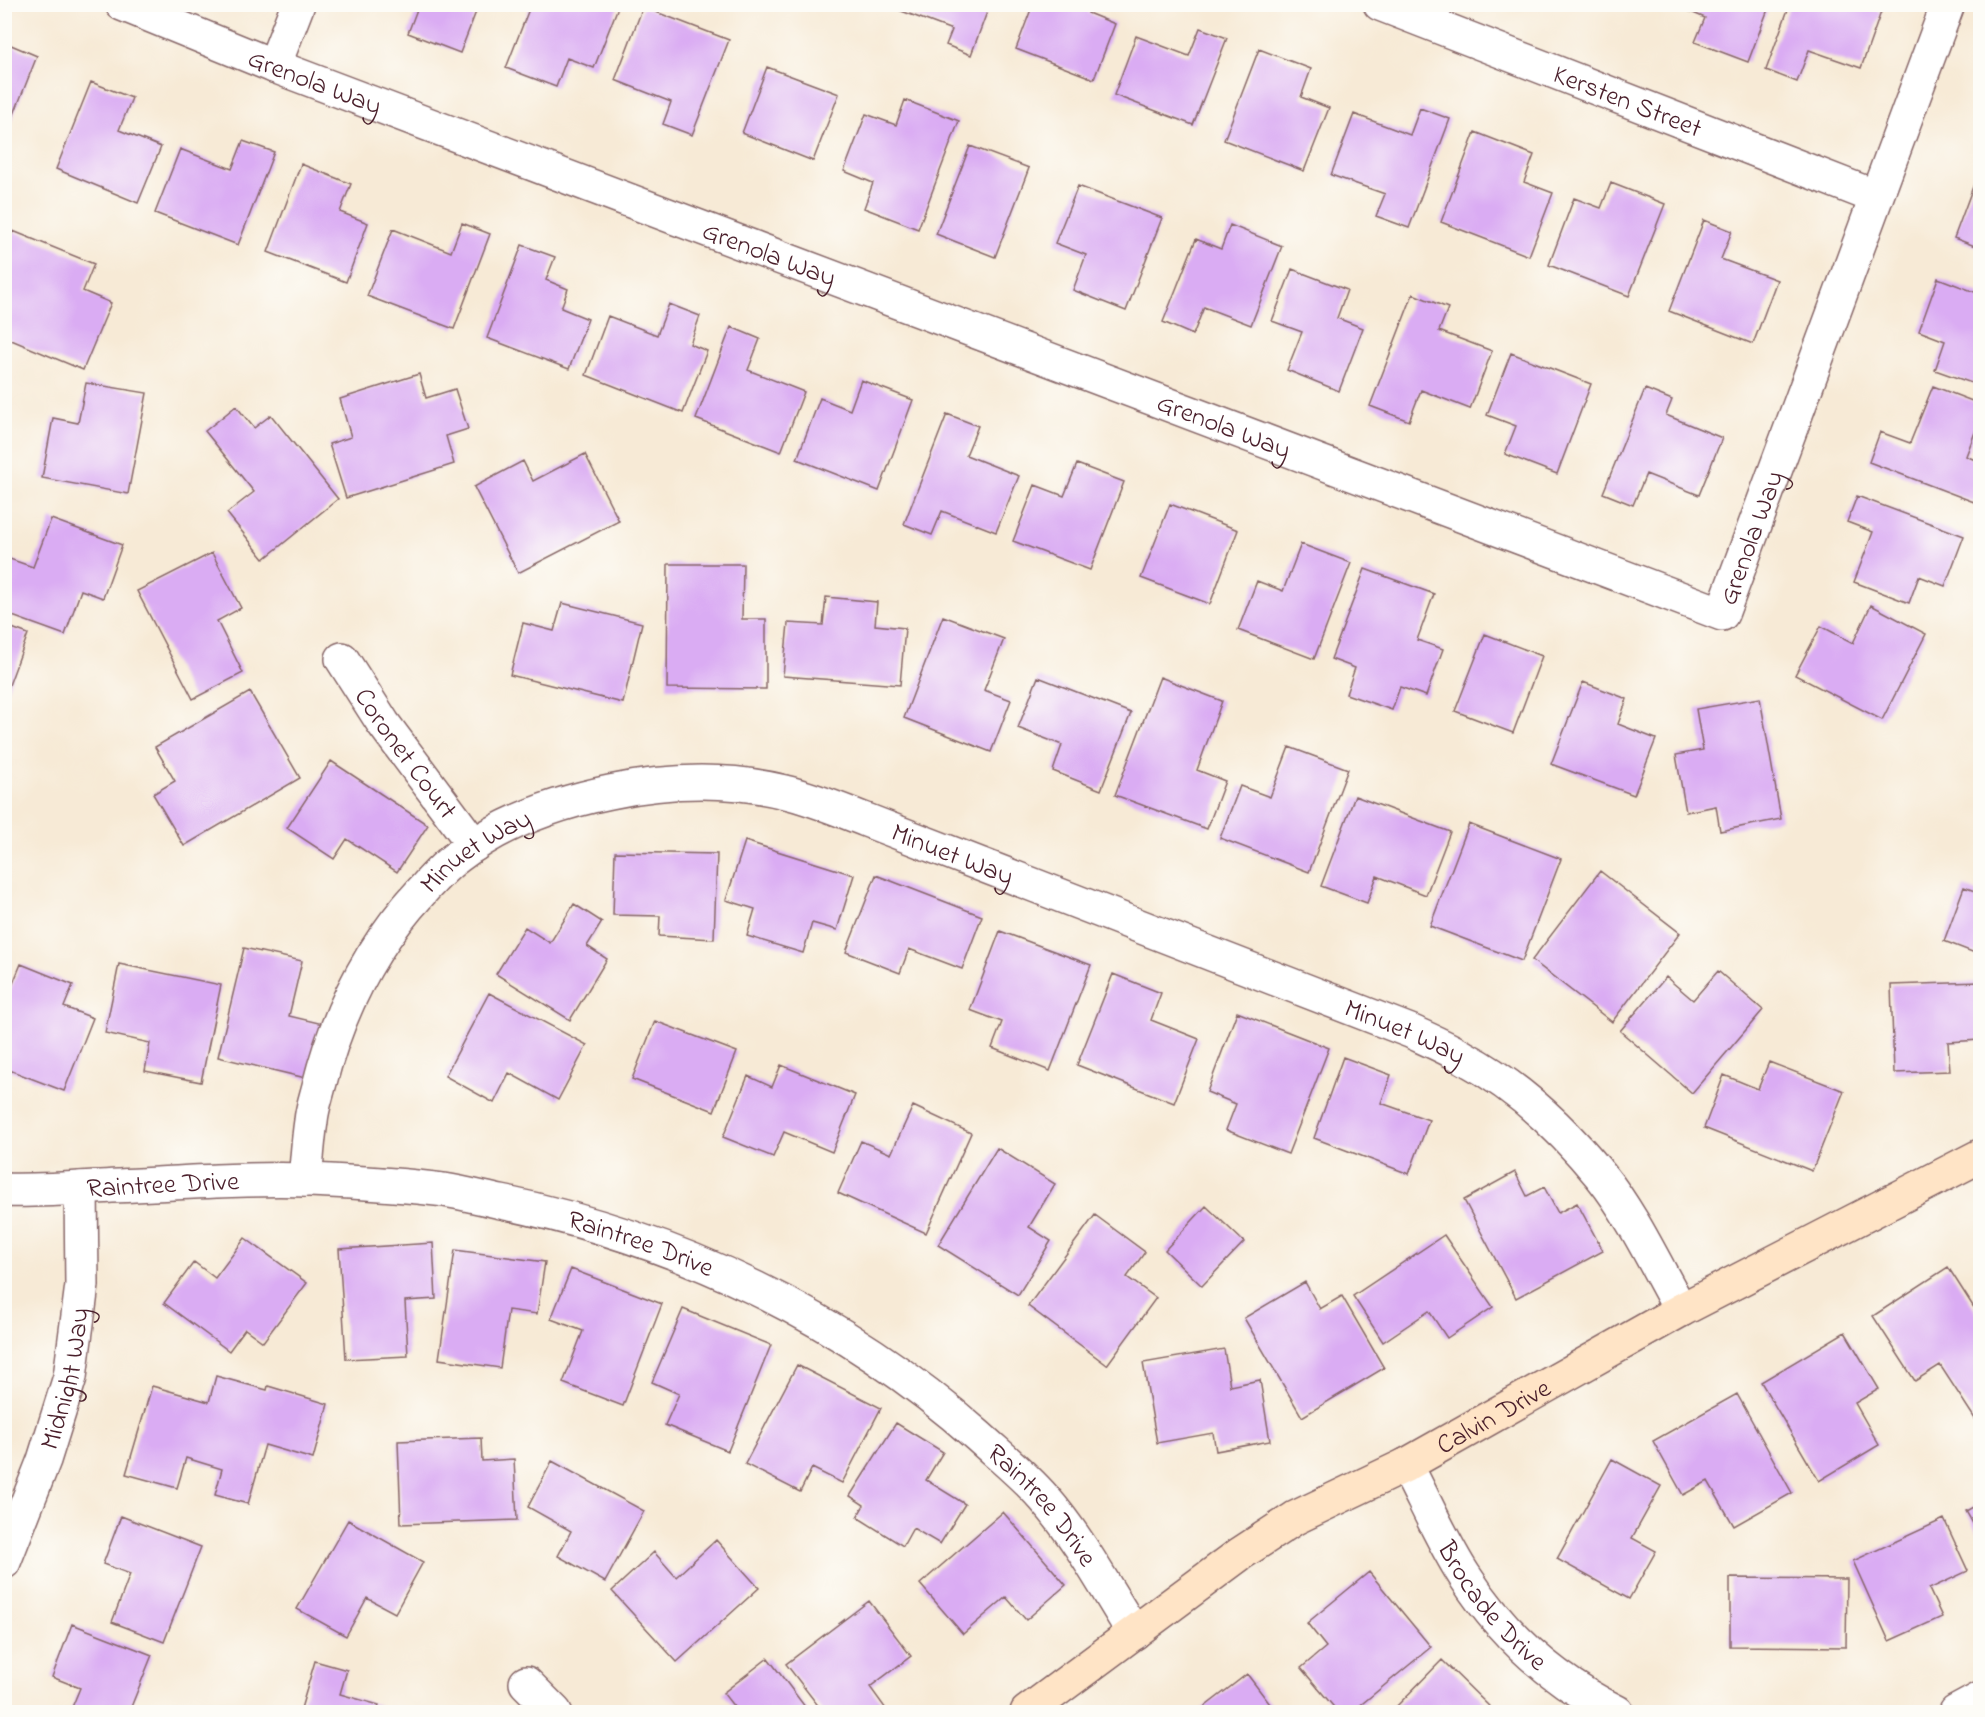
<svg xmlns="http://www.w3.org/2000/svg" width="1985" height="1717" viewBox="0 0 1985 1717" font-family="'Indie Flower',sans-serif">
	<rect width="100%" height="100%" fill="#fdfcf7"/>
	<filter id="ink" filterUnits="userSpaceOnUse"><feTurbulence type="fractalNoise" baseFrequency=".0167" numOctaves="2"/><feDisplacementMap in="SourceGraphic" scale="12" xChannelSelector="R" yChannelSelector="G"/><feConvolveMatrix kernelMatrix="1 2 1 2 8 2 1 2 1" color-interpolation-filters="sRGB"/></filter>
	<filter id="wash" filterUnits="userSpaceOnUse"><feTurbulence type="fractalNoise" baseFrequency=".008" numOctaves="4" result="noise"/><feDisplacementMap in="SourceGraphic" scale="24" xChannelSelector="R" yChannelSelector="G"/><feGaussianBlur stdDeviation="1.35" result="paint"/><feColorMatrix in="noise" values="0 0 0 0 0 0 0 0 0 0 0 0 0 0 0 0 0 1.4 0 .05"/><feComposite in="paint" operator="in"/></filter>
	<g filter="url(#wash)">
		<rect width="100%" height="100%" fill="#f7ead6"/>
		<g id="blocks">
			<path fill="#daacf3" d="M419,4H479L460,53L408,33Z
				M531,4H612L618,7L594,68L567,58L556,87L506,68Z
				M898,4H990L971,55L946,45L952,30L896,9Z
				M1033,4H1092L1088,13L1115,24L1094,79L1016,49Z
				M1672,4H1770L1748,62L1695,42L1705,18Z
				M1790,4H1860L1881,12L1861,68L1809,50L1797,82L1766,70Z
				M643,7L729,40L692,135L663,124L671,102L615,80Z
				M1200,28L1227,38L1193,125L1114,95L1136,36L1189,56Z
				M4,42L37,56L5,137H4Z
				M1259,49L1311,69L1301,97L1329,108L1304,171L1224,140Z
				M767,67L839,94L813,161L742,133Z
				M91,82L132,98L119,130L161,147L138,203L56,169Z
				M905,100L959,121L918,229L864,208L873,183L844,171L866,114L896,125Z
				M1420,108L1450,119L1409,228L1376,216L1385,194L1331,175L1354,114L1410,135Z
				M1475,132L1534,155L1524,182L1553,193L1529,256L1441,222Z
				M243,141L274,152L238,245L155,213L180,149L232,169Z
				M970,146L1029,168L995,257L936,234Z
				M301,164L351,184L340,212L368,223L346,282L268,252Z
				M1611,183L1665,204L1629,296L1549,265L1574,198L1601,208Z
				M1974,184L1980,186V248L1954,238Z
				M1078,186L1162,218L1126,311L1073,290L1086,255L1055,243Z
				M1704,220L1732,231L1721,259L1777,280L1753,344L1669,311Z
				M462,223L490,234L454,329L367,296L393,229L451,252Z
				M1230,225L1282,246L1251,325L1204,307L1193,335L1163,322L1196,239L1221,249Z
				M13,231L94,264L83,291L111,303L83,370L4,337V251Z
				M522,245L555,257L546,280L568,289L561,308L588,319L569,369L487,338Z
				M1292,269L1347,290L1337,318L1363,328L1339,391L1287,370L1302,332L1272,321Z
				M1938,278L1980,294V386L1935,370L1945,341L1919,331Z
				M1413,294L1448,308L1439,331L1492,351L1470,409L1421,390L1409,421L1370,406Z
				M669,304L700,316L690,344L707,351L683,413L586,375L608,316L657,335Z
				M731,327L760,339L748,370L804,392L781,452L696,419Z
				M1511,353L1591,384L1557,474L1505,454L1516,426L1487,415Z
				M419,374L426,398L455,389L468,429L446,436L454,464L346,498L329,444L351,437L340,399Z
				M861,380L913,400L879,491L797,459L820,398L850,410Z
				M86,383L147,393L128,494L42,478L53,418L78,423Z
				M1933,386L1980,404V419L1966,456L1980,462V485L1974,502L1869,462L1880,432L1910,443Z
				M1645,389L1672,400L1666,415L1722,438L1699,495L1646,474L1633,505L1603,493Z
				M236,406L254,428L271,415L338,499L264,559L227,513L254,492L205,431Z
				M947,414L978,426L966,455L1019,476L996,532L942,511L932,535L904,524Z
				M585,454L619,521L518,573L474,487L523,461L533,481Z
				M1077,464L1124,482L1090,570L1013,541L1035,485L1064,496Z
				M1857,496L1964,536L1945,586L1919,576L1909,603L1854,582L1873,532L1847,522Z
				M1170,504L1238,530L1210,604L1141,578Z
				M51,519L122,545L103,598L81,590L65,635L4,613V557L33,567Z
				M1301,544L1351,563L1314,659L1238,630L1257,581L1283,591Z
				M212,553L241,608L217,621L243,673L193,699L137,591Z
				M668,564H743L742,619H766V689L667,688Z
				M1365,569L1434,594L1417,640L1443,649L1426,696L1400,687L1392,710L1346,694L1355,668L1331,659Z
				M826,597L877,602L875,625L905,628L900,685L783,676L788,623L823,625Z
				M562,603L642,623L623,703L510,675L523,623L554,631Z
				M1871,605L1926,634L1882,720L1795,675L1821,626L1853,643Z
				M943,616L1004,639L984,690L1011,700L991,752L904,718Z
				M4,625L28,634L5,696H4Z
				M1485,634L1542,656L1513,733L1455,711Z
				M1038,677L1131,713L1101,790L1053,771L1062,745L1018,728Z
				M1160,677L1222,701L1197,770L1225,781L1207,829L1115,795Z
				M1583,682L1627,699L1618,724L1656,739L1634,795L1551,764Z
				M250,692L300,778L184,846L153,794L175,781L155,747Z
				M1760,698L1781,819L1720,831L1716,806L1686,812L1676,755L1703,750L1696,709Z
				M1289,747L1348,769L1309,872L1220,838L1240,786L1270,797Z
				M4,756L11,759L5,776H4Z
				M331,761L428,825L397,872L347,839L334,859L287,828Z
				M1355,796L1450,832L1426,895L1377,876L1367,903L1321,886Z
				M1469,824L1561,859L1522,961L1430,926Z
				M745,841L854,875L837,930L812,923L803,953L747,936L755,909L726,900Z
				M615,852L717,854L714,939L659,936L660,916L613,915Z
				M1600,871L1680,933L1612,1022L1532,960Z
				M876,875L982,916L962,969L909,949L900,973L846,952Z
				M1964,887L1980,893V955L1944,941Z
				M574,904L602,922L587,946L607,959L570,1020L496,974L525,927L550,943Z
				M1000,931L1091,965L1050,1071L992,1048L1002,1022L970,1010Z
				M244,948L302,961L289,1016L323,1024L310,1079L218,1057Z
				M21,964L73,985L64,1007L93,1018L64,1091L4,1068V1005Z
				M119,964L221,985L201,1082L145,1071L150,1043L105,1033Z
				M1718,971L1763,1010L1692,1093L1620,1031L1666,977L1693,1000Z
				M1113,974L1161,993L1151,1020L1199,1039L1174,1103L1077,1065Z
				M1980,982V1040L1948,1042L1950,1071L1894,1073L1891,985Z
				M489,993L587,1045L558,1100L509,1073L494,1103L445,1076Z
				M1237,1012L1329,1048L1288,1154L1226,1130L1236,1104L1207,1092Z
				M655,1021L737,1052L714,1111L632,1079Z
				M1343,1057L1391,1075L1381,1103L1429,1120L1409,1174L1314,1138Z
				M1769,1062L1844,1091L1812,1171L1704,1128L1724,1075L1758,1089Z
				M781,1065L855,1095L832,1152L784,1132L773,1157L723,1137L748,1076L772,1087Z
				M913,1106L971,1133L926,1233L838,1193L861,1141L891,1154Z
				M997,1148L1055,1184L1029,1227L1051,1241L1018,1295L938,1245Z
				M1515,1172L1527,1196L1544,1187L1558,1213L1577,1203L1603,1251L1516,1298L1464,1200Z
				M1206,1206L1244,1242L1202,1286L1165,1250Z
				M1095,1215L1145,1252L1127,1277L1156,1298L1107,1365L1028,1306Z
				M1444,1235L1493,1307L1447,1338L1429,1311L1383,1342L1353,1296Z
				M245,1238L307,1283L263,1342L245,1329L229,1351L164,1303L194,1262L215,1278Z
				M433,1243L436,1299L405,1301L408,1356L346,1359L339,1249Z
				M455,1250L545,1262L537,1314L508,1310L500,1368L439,1359Z
				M1948,1267L1980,1317V1420L1977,1422L1940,1365L1915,1381L1873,1316Z
				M571,1269L662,1304L623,1406L563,1383L583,1331L551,1319Z
				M1305,1282L1320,1309L1342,1296L1384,1368L1302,1417L1244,1318Z
				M683,1309L771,1345L728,1451L665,1425L679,1394L652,1382Z
				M1845,1332L1879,1389L1855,1403L1879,1445L1819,1481L1761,1382Z
				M1224,1349L1230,1386L1260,1380L1270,1441L1216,1451L1213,1433L1157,1443L1143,1363Z
				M797,1365L881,1408L842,1483L812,1468L800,1492L745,1464Z
				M216,1376L267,1390L268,1386L328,1404L313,1459L265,1445L248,1504L215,1495L222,1469L186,1458L177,1488L126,1474L152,1386L209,1402Z
				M1737,1394L1792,1493L1734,1526L1708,1481L1683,1495L1653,1441Z
				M896,1423L943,1452L926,1480L965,1504L940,1544L913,1528L903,1546L857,1517L864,1505L850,1496Z
				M481,1438L482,1461L514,1459L517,1520L401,1524L398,1441Z
				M1612,1459L1661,1486L1632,1538L1656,1551L1629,1599L1557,1559Z
				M552,1461L644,1511L605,1582L558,1556L571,1531L528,1507Z
				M1980,1503V1536L1966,1511Z
				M1003,1512L1066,1585L1026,1620L1006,1597L963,1634L920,1584Z
				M121,1516L201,1547L164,1642L112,1622L130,1574L103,1564Z
				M1944,1519L1968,1571L1929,1589L1942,1617L1889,1641L1853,1561Z
				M348,1520L423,1562L395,1613L367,1598L346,1636L297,1609Z
				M716,1540L759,1588L677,1662L612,1591L654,1552L676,1577Z
				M1369,1572L1431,1647L1352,1712H1338L1301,1668L1326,1647L1307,1623Z
				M1730,1578L1847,1579L1846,1647L1730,1646Z
				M869,1601L911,1656L870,1687L886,1709L882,1712H823L786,1664Z
				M72,1624L152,1655L129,1712H70L80,1688L52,1677Z
				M768,1658L809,1712H738L723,1693Z
				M1442,1660L1495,1712H1391Z
				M315,1661L347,1670L340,1694L379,1705L377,1712H300Z
				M1247,1674L1276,1712H1198Z"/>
		</g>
	</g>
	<g filter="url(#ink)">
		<use href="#blocks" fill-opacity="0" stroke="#876667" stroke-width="1.5"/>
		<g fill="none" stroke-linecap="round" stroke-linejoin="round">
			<defs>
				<g id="street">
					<path id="s1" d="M122,4L274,66L1722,614L1948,4"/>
					<path id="s2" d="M1380,4L1876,197"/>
					<path d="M274,66L298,4"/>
					<path id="s3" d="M342,659L383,723L474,845"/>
					<path id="s4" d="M305,1180C307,1160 308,1141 311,1121C312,1109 316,1098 319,1086C337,1014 370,947 421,892C432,880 443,867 457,857C501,823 556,803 610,792C667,780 728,778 785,792C812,798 840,810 866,820L1410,1031C1427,1039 1446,1047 1463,1057C1517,1086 1563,1129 1601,1176C1632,1214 1657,1268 1681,1310"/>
					<path id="s5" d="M4,1190C34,1191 65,1189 95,1187C166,1184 238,1178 309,1180C354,1182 399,1184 444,1190C463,1193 482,1198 501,1202C676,1238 844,1317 978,1436C1000,1456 1024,1475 1044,1498C1079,1538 1105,1587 1134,1633"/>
					<path id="s6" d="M1406,1465C1425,1501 1442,1541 1464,1575C1502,1634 1554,1681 1617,1712"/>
					<path id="s7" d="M4,1562L44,1460L70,1377L82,1285L81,1188"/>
					<path d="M526,1683L555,1712"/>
					<path d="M1956,1712L1980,1699"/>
				</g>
				<g id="secondary">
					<path id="s8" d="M1027,1712L1240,1554L1295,1518L1406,1465L1681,1310L1980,1156"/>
				</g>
			</defs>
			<use href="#street" stroke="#876667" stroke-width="36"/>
			<use href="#secondary" stroke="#876667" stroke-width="36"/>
			<use href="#street" stroke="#fff" stroke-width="33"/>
			<use href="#secondary" stroke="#ffe4c6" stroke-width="33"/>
		</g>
	</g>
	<g text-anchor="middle" stroke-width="4.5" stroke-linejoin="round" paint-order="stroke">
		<g font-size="27" fill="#4a1f2b" stroke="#fdfcf7">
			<text dy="9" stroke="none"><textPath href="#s1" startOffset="208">Grenola Way</textPath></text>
			<text dy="9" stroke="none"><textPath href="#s2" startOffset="266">Kersten Street</textPath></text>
			<text dy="9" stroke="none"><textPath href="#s1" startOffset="694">Grenola Way</textPath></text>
			<text dy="9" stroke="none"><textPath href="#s1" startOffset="1180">Grenola Way</textPath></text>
			<text dy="9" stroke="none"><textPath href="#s1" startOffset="1794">Grenola Way</textPath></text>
			<text dy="9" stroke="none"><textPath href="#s3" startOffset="114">Coronet Court</textPath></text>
			<text dy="9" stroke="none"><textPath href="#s4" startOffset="890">Minuet Way</textPath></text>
			<text dy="9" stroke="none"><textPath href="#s4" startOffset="386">Minuet Way</textPath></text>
			<text dy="9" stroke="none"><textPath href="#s4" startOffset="1376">Minuet Way</textPath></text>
			<text dy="9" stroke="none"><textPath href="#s5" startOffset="159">Raintree Drive</textPath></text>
			<text dy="9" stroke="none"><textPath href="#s5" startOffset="645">Raintree Drive</textPath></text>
			<text dy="9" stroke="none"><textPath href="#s7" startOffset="194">Midnight Way</textPath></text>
			<text dy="9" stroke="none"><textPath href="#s8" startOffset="554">Calvin Drive</textPath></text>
			<text dy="9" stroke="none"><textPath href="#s5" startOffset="1131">Raintree Drive</textPath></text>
			<text dy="9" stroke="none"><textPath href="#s6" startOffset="166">Brocade Drive</textPath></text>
		</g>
	</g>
	<rect width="1985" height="1717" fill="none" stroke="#fdfcf7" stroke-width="24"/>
</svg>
